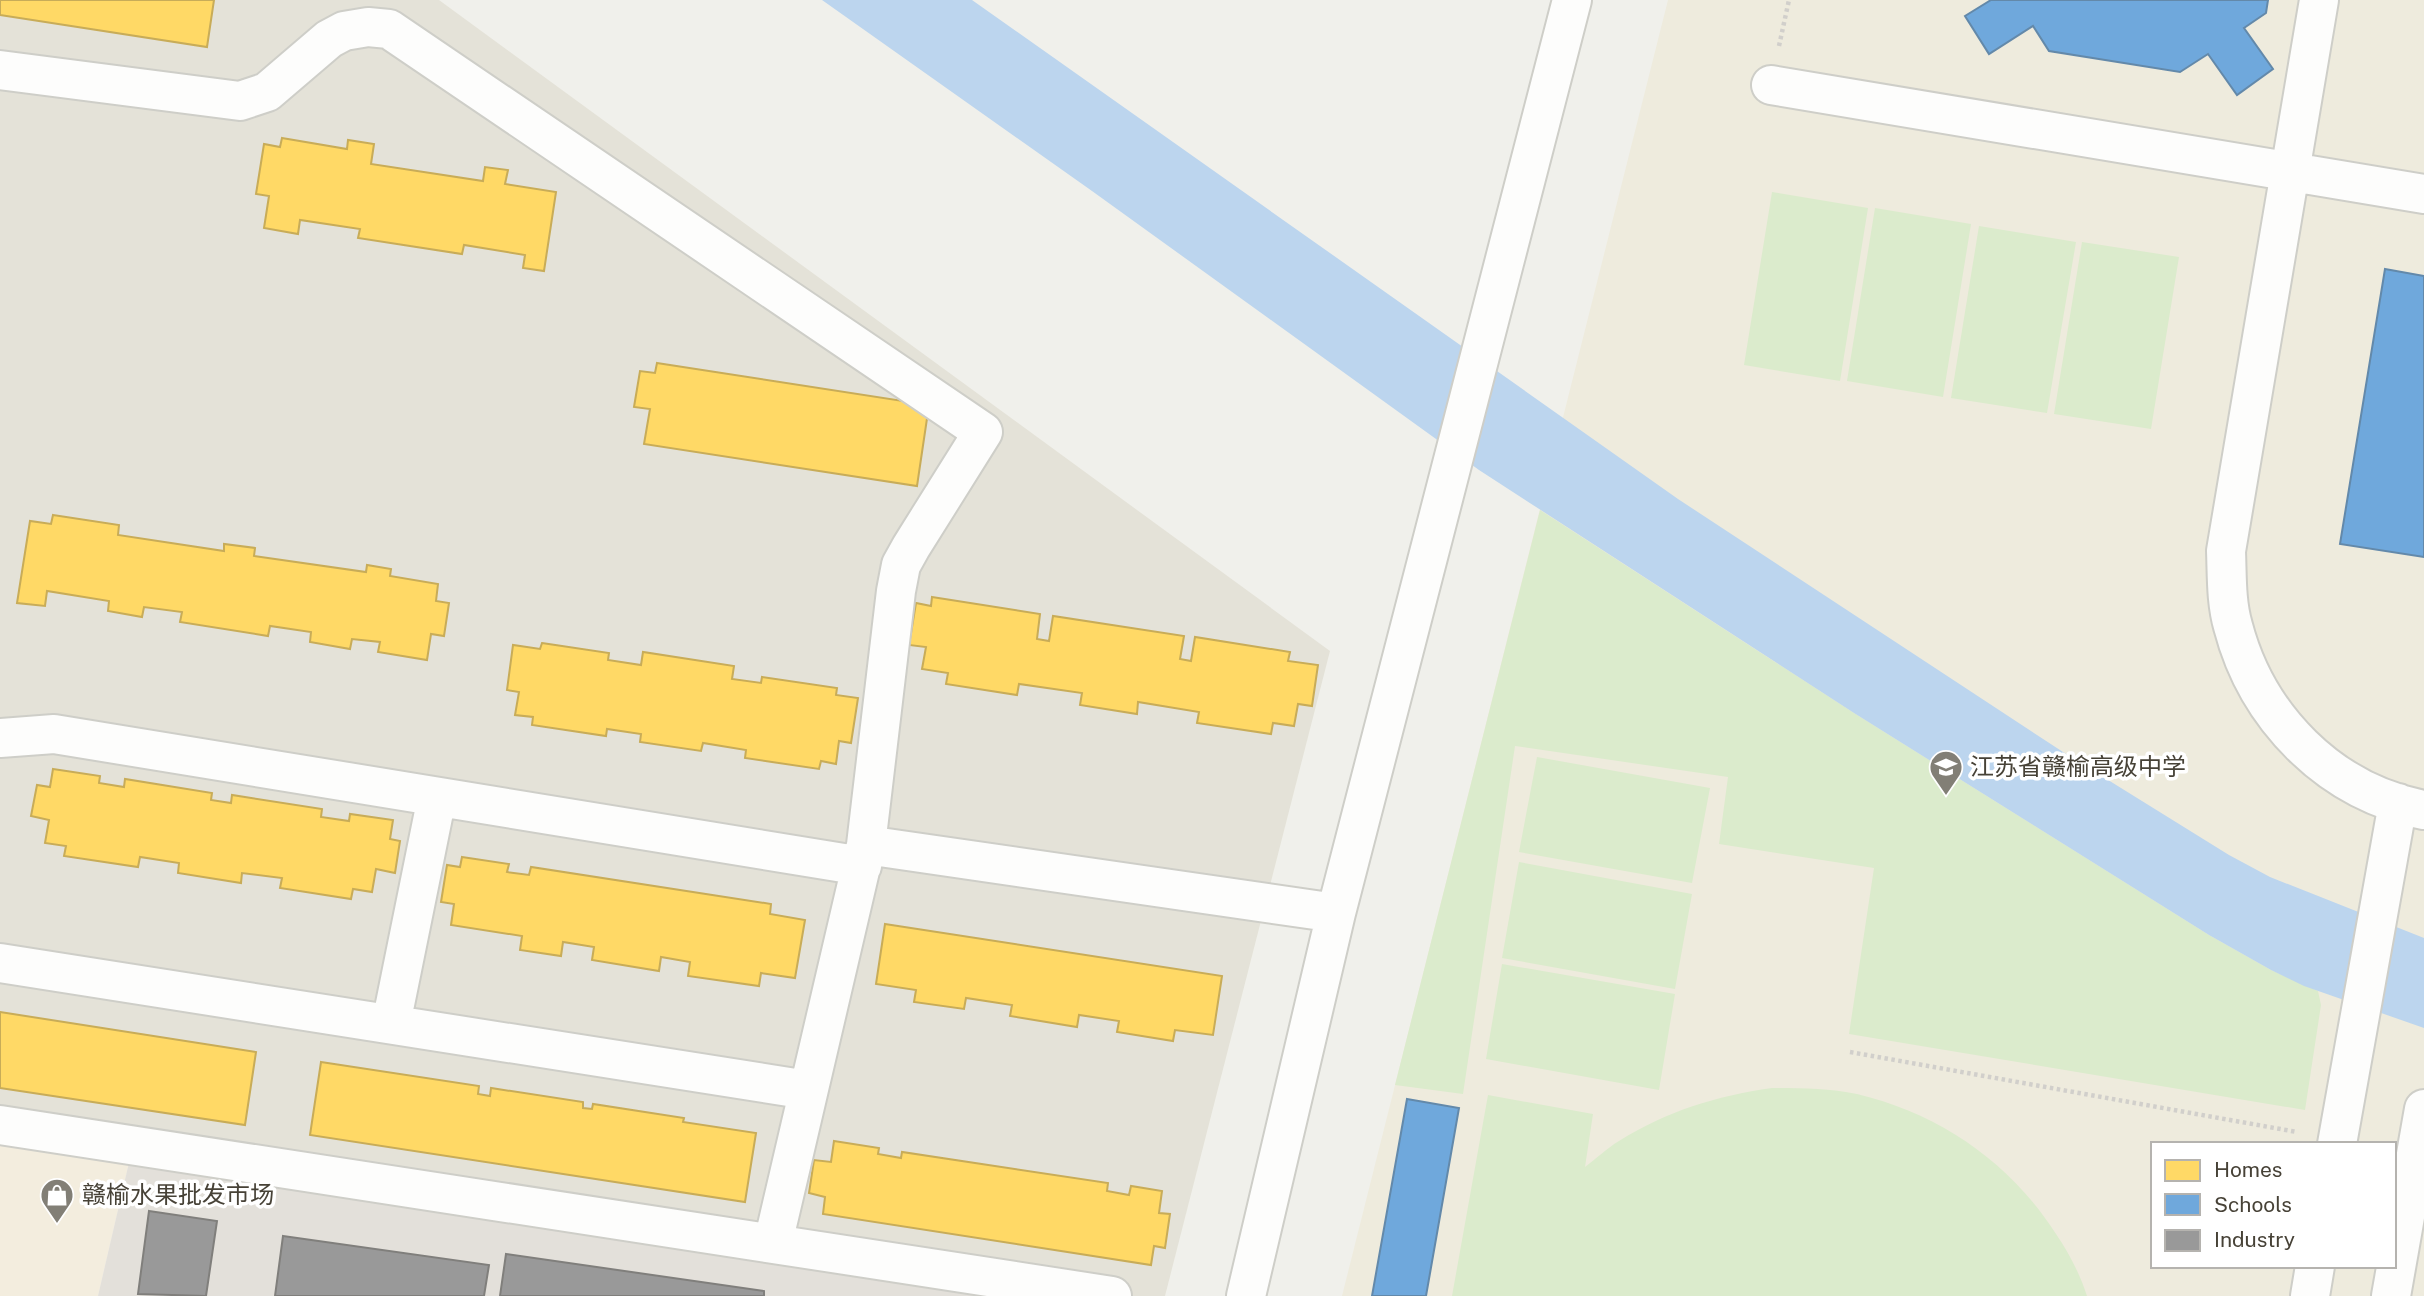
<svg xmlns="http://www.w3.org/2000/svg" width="2424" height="1296" viewBox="0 0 2424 1296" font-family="'Public Sans','Noto Sans SC',sans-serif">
	<rect width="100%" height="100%" fill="#f0f0eb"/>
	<path fill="#e4e2d8" d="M0,0H439L1330,651L1165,1296H1085L0,1135Z"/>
	<path fill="#f3edde" d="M0,1135L131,1154L98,1296H0Z"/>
	<path fill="#e3e0da" d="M131,1154L1085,1296H98Z"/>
	<path fill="#eeebdd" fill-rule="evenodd" d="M1668,0H2424V1296H1342ZM2153,1144H2394V1266H2153Z"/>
	<path fill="#dbebcc" d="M1772,192L1868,208L1840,381L1744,365Z
		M1875,208L1971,224L1943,397L1847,381Z
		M1979,226L2076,242L2047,413L1951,398Z
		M2082,242L2179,257L2151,429L2054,414Z
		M1540,510L1854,713L2209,935L2271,970L2318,991L2321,1005L2305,1110L1849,1034L1874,868L1719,844L1728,777L1515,746L1463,1094L1395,1085Z
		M1537,757L1710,788L1692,883L1519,852Z
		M1519,862L1692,894L1675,989L1502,958Z
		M1502,964L1675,994L1659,1090L1486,1059Z
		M1772,1088C1800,1088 1829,1088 1857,1094C1940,1114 2010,1162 2056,1234C2069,1253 2080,1274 2087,1296H1452L1488,1095L1593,1114L1585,1167C1596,1159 1607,1148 1619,1141C1667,1111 1716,1096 1772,1088Z"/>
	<path fill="#bcd5ee" d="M822,0H972L1678,499L2063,752L2229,855L2270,877L2424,938V1028L2304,986L2271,970L2209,935L1854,713L1479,470L1092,191Z"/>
	<path fill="#ffd966" stroke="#c8ac58" stroke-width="2" d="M0,0H214L207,47L0,15Z
		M282,138L347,149L348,140L374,144L371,164L483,181L485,167L508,170L505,184L556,192L544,271L523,268L525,255L464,245L462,254L358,238L360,229L300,220L298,234L264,228L269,196L256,194L264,144L280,147Z
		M657,363L929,405L917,486L644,444L650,409L634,407L640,371L655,373Z
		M53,515L119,525L118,535L224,551V544L255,548L254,556L366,572L367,565L391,569L390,576L438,584L436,601L449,603L444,636L431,634L427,660L378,652L380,642L352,639L350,649L310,642L311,632L270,626L268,636L180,622L182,612L144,607L142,617L108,611L109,601L47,591L45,606L17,603L30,521L51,524Z
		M932,597L1040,614L1037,639L1049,641L1053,616L1184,636L1180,659L1191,661L1195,637L1290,652L1288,661L1318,665L1312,706L1298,704L1294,726L1273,723L1271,734L1197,723L1199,712L1138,702L1137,714L1080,705L1082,693L1019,684L1017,695L946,684L948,673L922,669L926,647L909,645L916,603L931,606Z
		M542,643L609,653L608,660L641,665L643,652L734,666L732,679L761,683L762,677L837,688L836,695L858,698L851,743L839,741L836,764L821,761L819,769L745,758L746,750L703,743L701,751L640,742L641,734L607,729L606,736L532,725L533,717L515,715L519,692L507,690L513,645L540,649Z
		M53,769L100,776L99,783L124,787L125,779L212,793L211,800L231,803L232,795L322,809L321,817L349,821L350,814L393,820L390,839L400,841L395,873L376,869L372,892L353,889L351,899L280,888L282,878L242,873L241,883L178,873L179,863L140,857L138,867L64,856L66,846L45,843L49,820L31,816L37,785L50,787Z
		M462,857L509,864L507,872L529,875L531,867L771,904L770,914L805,920L795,978L761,973L759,986L688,976L690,962L661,957L659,971L592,960L594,947L563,942L561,956L520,950L522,936L451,925L454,904L441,902L447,865L460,867Z
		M885,924L1222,976L1213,1035L1175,1030L1173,1041L1117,1032L1119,1021L1079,1015L1077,1027L1010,1016L1012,1005L966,998L964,1009L914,1002L916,990L876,984Z
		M0,1012L256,1052L245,1125L0,1088Z
		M321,1062L479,1086L478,1094L490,1096L491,1088L583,1102V1108L592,1109L593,1104L684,1118L683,1122L756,1133L745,1202L310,1135Z
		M834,1141L879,1148L878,1154L901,1158L902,1152L1108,1183L1107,1191L1129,1195L1131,1186L1162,1191L1159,1213L1170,1214L1165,1248L1154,1246L1151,1265L823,1214L825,1197L809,1193L814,1160L831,1162Z"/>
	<path fill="#6fa8dc" stroke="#6389aa" stroke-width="2" d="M1991,0H2268L2266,13L2244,28L2273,69L2237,95L2208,54L2180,72L2049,51L2033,26L1989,54L1965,16Z
		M2385,269L2424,276V557L2340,544Z
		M1407,1099L1459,1108L1426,1296H1372Z"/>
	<path fill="#999" stroke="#807f7c" stroke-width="2" d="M149,1211L217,1221L206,1296L138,1294Z
		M283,1236L489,1265L484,1296H275Z
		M506,1254L764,1291V1296H500Z"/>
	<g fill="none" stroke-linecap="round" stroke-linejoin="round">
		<defs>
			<path id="minor" d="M2319,0L2226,551C2227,576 2226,602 2233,626C2257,718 2330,792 2424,810
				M0,70L240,101L267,92L329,39L344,31L368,27L389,29L983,432L911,547L901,565L896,591L866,845L773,1243
				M1771,85L2424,194
				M0,738L54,734L862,866
				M866,845L1336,913
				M0,963L808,1090
				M391,1024L437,797
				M0,1125L1112,1296
				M2337,1144L2398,803
				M1246,1296L1336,913L1572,0
				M2310,1296L2315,1266
				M2391,1296L2424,1109"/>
		</defs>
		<use href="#minor" stroke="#cecec8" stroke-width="42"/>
		<path stroke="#d1cfcb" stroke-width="4.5" stroke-dasharray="3.5 3.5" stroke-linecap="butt" d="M1779,46L1789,0
			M1850,1052L2297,1132"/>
		<use href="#minor" stroke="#fdfdfc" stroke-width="38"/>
	</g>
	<defs>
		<symbol id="school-pin" viewBox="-11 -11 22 30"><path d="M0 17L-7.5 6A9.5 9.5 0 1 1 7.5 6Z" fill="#827f76" stroke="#fff"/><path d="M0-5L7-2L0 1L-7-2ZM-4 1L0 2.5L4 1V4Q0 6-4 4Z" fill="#fff"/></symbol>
		<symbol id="shop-pin" viewBox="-11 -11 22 30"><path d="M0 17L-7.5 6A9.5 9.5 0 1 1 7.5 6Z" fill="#827f76" stroke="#fff"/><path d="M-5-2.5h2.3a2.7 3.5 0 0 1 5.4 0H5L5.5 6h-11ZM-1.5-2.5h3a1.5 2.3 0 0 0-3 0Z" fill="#fff"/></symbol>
	</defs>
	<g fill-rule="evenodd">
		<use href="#school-pin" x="1927" y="748" width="38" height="52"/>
		<use href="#shop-pin" x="38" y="1176" width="38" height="52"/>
	</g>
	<g text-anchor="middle" stroke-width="7" stroke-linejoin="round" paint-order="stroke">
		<g font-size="24" fill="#474237" stroke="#fff" text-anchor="start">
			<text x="1970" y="775">江苏省赣榆高级中学</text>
			<text x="82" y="1203">赣榆水果批发市场</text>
		</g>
	</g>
	<rect x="2151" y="1142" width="245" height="126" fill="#ffffff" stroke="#b5b3af" stroke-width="2"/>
	<rect x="2165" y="1160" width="35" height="21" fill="#ffd966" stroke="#b5b3af" stroke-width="2"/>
	<text x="2214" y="1177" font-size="21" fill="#474237">Homes</text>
	<rect x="2165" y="1194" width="35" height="21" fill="#6fa8dc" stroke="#b5b3af" stroke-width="2"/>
	<text x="2214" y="1212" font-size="21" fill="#474237">Schools</text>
	<rect x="2165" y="1230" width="35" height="21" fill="#999999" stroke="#b5b3af" stroke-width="2"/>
	<text x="2214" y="1247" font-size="21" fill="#474237">Industry</text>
</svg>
